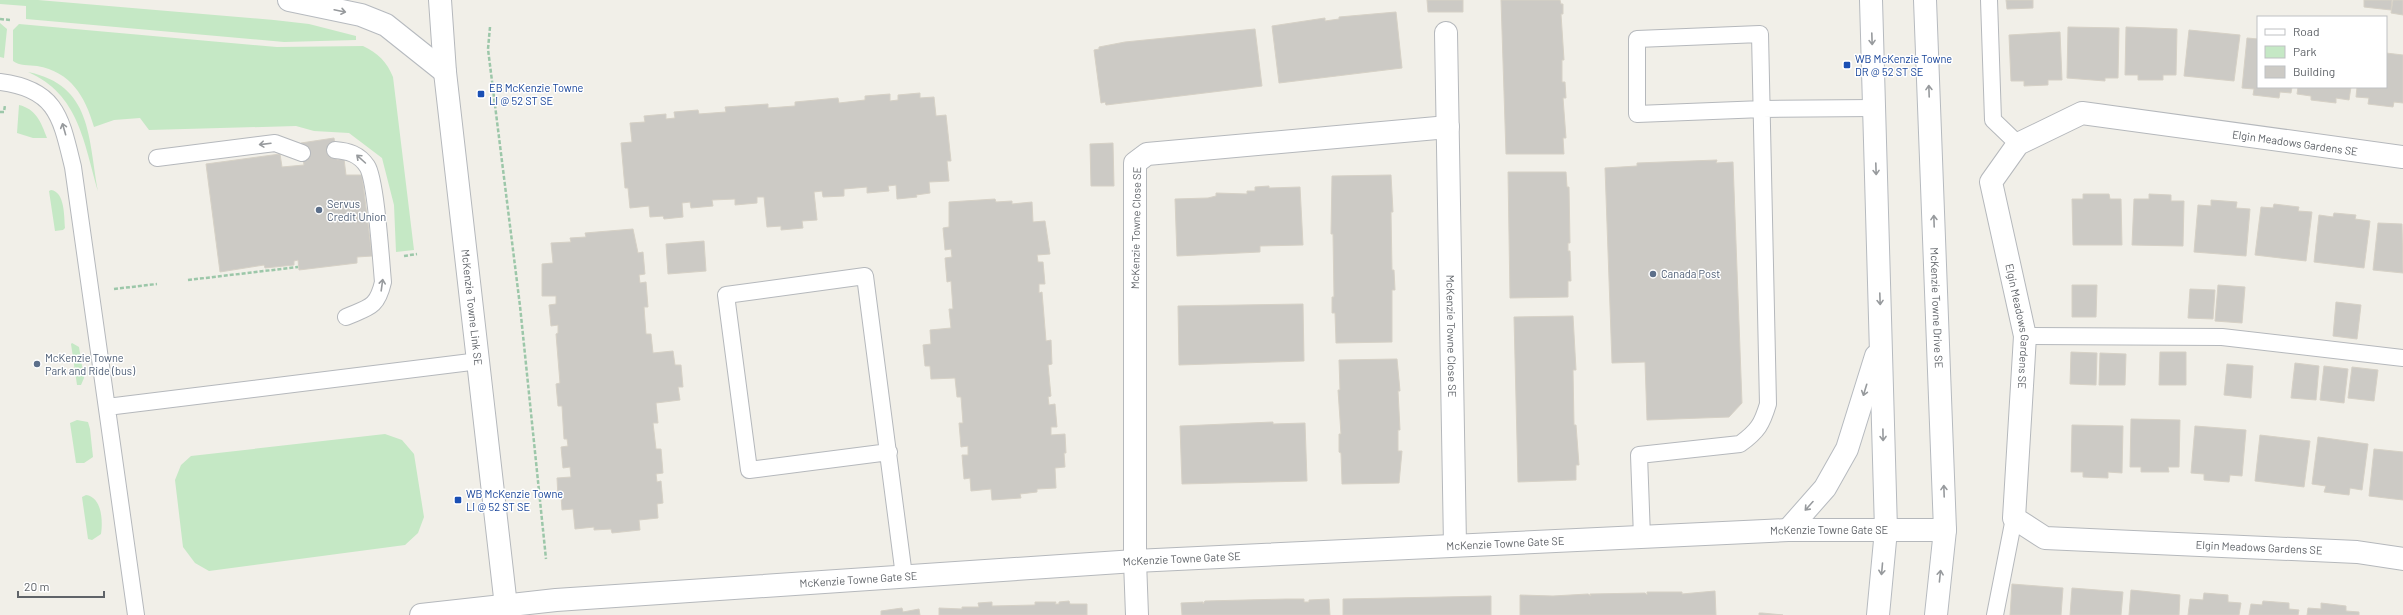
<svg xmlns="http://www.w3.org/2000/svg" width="2403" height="615" viewBox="0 0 2403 615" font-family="Barlow,sans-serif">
	<rect width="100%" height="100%" fill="#f1efe8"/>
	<path fill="#c5e8c5" d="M0,0H38L274,20L309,24L356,36V40L284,42L26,19V6L0,4Z
		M0,23L7,29L4,58L0,57Z
		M19,24L277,47L363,46C378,53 387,62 393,77L414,250L396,252L394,205L382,158L349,133L314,131L296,126L149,130L140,118L114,120L94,127C85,96 71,72 37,66C29,65 19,66 13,61V30Z
		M28,72C92,85 88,137 98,191C84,143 79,94 28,72Z
		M19,105C36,109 41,122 47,138H33L17,133Z
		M51,190C65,192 64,216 65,228L63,230L55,231L49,191Z
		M72,343L79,347L84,378L81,385H77L71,344Z
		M77,420L88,422L90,429L93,457L84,463H76L70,423Z
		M385,434L402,440L414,454L424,517L418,533L405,545L209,571L195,563L183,547L175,480L181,465L191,456Z
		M86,495C102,497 103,521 101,534L92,540L88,539L82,497Z"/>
	<path fill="#cccac5" stroke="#d6d1c6" d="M1427,0H1463V12H1428Z
		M1501,0H1560L1561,4H1563V14H1561L1564,60H1562V82H1565L1566,98H1563L1566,138H1563L1564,154H1506Z
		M2006,0H2033V8L2007,9Z
		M2364,0H2392L2391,10L2364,7Z
		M2393,0H2403V15L2391,13Z
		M1396,12L1402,68L1279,83L1272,26L1325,18V21L1339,19V17Z
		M2068,27L2119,28L2118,78H2105V81L2067,78Z
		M2126,27L2177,29L2176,75H2163V80H2138V75H2125Z
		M1255,29L1262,86L1106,105L1105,102L1101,103L1094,50L1099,49V47L1125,42Z
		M2189,30L2240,35L2234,81L2184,76Z
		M2060,32L2062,80H2048V85L2024,86V81H2011L2009,35Z
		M2247,38L2258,39V87H2292L2291,93L2280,92L2279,98L2253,95L2254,89L2242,88Z
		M2386,53L2403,55V103L2394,102L2393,107L2368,104L2369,98L2356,97L2357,87H2386Z
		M2298,87H2351L2349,100L2336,98V103L2311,100V96L2297,94Z
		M920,93V98L934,97L936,116L946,115L951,161H947L949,181L929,182L930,193L916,195L917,197L897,199L896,185L888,186L889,191L867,193V187L844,189V196L823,197L822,191L814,192L817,220L802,221L803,228L781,230V226L767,227L764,197H757V203L735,205V199L712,200L713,206L691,208L690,202L682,203L683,217L664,219L663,216L650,217L649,206L630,208L628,188H625L621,143L632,142L630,123L645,122L644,116L666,114V119L675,118L674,112L698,110L699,114L726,112L725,107L768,104V108L795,106V102L838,98L839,103L865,100V96L890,94V101L898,100V95Z
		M334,138L337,160L344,159L346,175H362L372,256L357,257V263L299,270L298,260L294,261V265L265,268L264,265L220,272L206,164L280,154L282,167L304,165L301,143Z
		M1113,143L1114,186H1091L1090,144Z
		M1717,160L1716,163L1733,162L1742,403L1729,417L1647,420L1645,362L1612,363L1605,168L1637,166V163Z
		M1508,172H1566L1567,187H1569L1570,243H1568V251H1570L1571,281H1568V297L1510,298Z
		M1391,175L1393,212H1391L1392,270H1394L1395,290H1392V342L1336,343L1335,313H1332V297H1334L1333,234H1331L1332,176Z
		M1269,186V188L1300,187L1303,245L1260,246V252L1177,256L1175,199L1208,198L1216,196V193L1247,194V191H1255V187Z
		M2083,194H2109L2110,199H2121L2122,245H2073L2072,199H2083Z
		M2149,194L2171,195V201H2184L2183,246L2132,245L2134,199H2149Z
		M995,199L996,202L1012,201V204L1032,202L1033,222L1045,221L1050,254L1037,255L1038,262H1043L1045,284H1039V293L1042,292L1046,341L1051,340L1052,364L1048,365L1051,396L1048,397L1049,405L1055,404L1057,427H1051V435L1065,434L1066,453H1064L1065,467L1055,468L1056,488L1037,489V492L1020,494L1021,498L992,500L991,489L971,491L970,478L964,479L962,455H968V446L961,447L959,423H963L961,397H957L955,378L931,379L930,366H925L923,345L931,344L930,330L951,328L949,309H953L951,281L947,282L945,258L952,257L951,249L945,250L943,228L949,227V202Z
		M2211,200L2237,202L2236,208L2250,209L2246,256L2194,252L2198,205L2211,206Z
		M2274,204L2299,207L2298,211L2312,212L2306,261L2255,255L2261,207L2273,208Z
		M2334,213L2356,215L2355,219L2370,221L2364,268L2314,262L2319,215L2333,217Z
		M2378,223L2402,224L2403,273L2373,270Z
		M633,229L638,253L643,252L645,274L639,275L640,283L646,282L648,307H644L646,334H651L653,353L673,351L675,365H681L683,387H678L680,400L656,403L658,423H653L656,449H661L663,473L656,474L657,482L661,481L663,503L657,504L658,518L639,520L640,530L612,533L611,529L594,530V527L575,529L573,509L562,510L561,496L558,497L557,478L571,477L570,467L563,468L561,447L568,446L567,439H564L562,406H558L556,384L560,383L556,334L558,333V325L551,326L549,305L556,304V296H542V264L553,263L551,243L571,242L570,238L586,237L585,233Z
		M704,241L706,271L668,274L666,244Z
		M2072,285H2097L2096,317H2072Z
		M2218,285L2245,287L2242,323L2215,321Z
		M2190,289L2215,290L2213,319L2188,318Z
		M2336,302L2361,305L2357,339L2333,336Z
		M1303,304L1304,361L1179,365L1178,306Z
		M1573,316L1576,370H1573L1574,425H1576L1579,465H1576V480L1518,482L1514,317Z
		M2071,352L2097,353L2096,385L2070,384Z
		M2160,352H2186V385H2159Z
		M2100,353L2126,354L2125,385H2099Z
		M1397,359L1400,391H1398L1400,430H1398V451H1402L1399,483L1342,484L1341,453L1339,452V434H1341L1338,390H1340L1339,360Z
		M2295,363L2319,366L2316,400L2291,398Z
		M2227,364L2253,366L2251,398L2224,395Z
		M2324,366L2348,369L2344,403L2320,400Z
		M2352,367L2378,370L2374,401L2348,398Z
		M2131,419L2180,420L2179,467H2168L2169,472H2141V467H2130Z
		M1273,422V424L1305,423L1307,481L1182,484L1180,426Z
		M2072,425L2123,426L2122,473L2108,472V478L2083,477V472H2071Z
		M2195,426L2246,430L2242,476L2230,475L2229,482L2204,480V474L2191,473Z
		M2260,435L2310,441L2304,487L2255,481Z
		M2318,437L2368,444L2362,490L2350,488L2349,495L2324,492L2326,486L2312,484Z
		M2374,449L2403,452V500L2369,496Z
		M2012,584L2063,588L2061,615H2010Z
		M2072,588L2123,592L2121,615H2070Z
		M2131,590L2180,595L2179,615H2129Z
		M1715,591L1716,615H1520V595L1553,596L1588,594L1591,596L1590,594L1645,593L1647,595V592H1682V594Z
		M2204,593L2228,595V602L2241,603L2239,615H2188L2190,599L2203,600Z
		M1491,596V615H1343V599Z
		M1286,599H1304V602H1309V600L1329,599L1330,615H1182L1181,603L1203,602V604L1205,601Z
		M1069,601L1070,604H1087V615H939V608L962,609V607H979L978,603L992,602V606L1035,605V602H1056L1055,604H1059V602Z
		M2263,601L2289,603V609L2299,610L2298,615H2249L2251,604L2262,605Z
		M2321,603L2346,606V611L2359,612V615H2307L2308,608L2321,609Z
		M902,608L903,612L919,609L920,615H881V611Z
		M1759,613H1762L1783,615H1759Z"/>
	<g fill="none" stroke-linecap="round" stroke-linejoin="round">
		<defs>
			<path id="lane" d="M1989,0L1993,120L2018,144
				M0,82C57,89 61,118 73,167L136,615
				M335,150C348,151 359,154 367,166C376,179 381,261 383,282C377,308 369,307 346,317
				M157,158L275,143L302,153
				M2025,336L2222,337L2403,358
				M107,407L479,361
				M889,452L749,470L726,295L865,276L904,576
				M1642,537L1639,455L1740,444C1758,431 1762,424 1768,404L1760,34L1637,39V114L1763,109L1874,108
				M1995,615L2014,518"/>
			<g id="street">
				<path id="s1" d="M440,0L445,72L507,615"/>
				<path id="s2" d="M1446,33L1455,545"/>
				<path id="s3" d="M2403,157L2082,113L2018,144L1991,182L2025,336L2014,518L2045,538L2357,552L2403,559"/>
				<path id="s4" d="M421,615L556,600L1135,561L1788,530H1945"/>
				<path d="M1137,615L1135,561V163L1147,154L1448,127"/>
			</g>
			<g id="secondary">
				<path d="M289,0L361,15L386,25L445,72"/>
				<path d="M1871,0L1886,530L1878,615"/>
				<path id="s5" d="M1925,0L1945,530L1936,615"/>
				<path d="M1788,530L1825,488L1847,449L1876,356"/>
			</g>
		</defs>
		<use href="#lane" stroke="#b5b8bc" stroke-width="18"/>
		<use href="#street" stroke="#b5b8bc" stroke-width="24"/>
		<use href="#secondary" stroke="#b6babf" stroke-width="24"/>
		<path stroke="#9cc7a9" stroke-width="2.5" stroke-dasharray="4 2" stroke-linecap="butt" d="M0,19L10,20
			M490,27L488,49L520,306L546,559
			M0,112H4L5,105
			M404,256L417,254
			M188,280L298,267
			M114,289L157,284"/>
		<use href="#lane" stroke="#fff" stroke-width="16"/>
		<use href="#street" stroke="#fff" stroke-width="22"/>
		<use href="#secondary" stroke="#fff" stroke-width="22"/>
	</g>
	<defs><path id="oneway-shaft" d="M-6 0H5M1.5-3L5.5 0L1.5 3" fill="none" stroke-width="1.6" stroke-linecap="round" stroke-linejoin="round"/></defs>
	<g stroke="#979a9d">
		<use href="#oneway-shaft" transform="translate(340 11) rotate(12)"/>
		<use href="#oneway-shaft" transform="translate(1872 39) rotate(88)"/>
		<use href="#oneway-shaft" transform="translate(1929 91) rotate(-92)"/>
		<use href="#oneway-shaft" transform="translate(64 129) rotate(-106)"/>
		<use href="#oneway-shaft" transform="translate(265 144) rotate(173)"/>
		<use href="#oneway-shaft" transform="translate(361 159) rotate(-138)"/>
		<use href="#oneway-shaft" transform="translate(1876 169) rotate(88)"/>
		<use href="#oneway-shaft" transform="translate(1934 221) rotate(-92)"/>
		<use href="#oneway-shaft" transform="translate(382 285) rotate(-82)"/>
		<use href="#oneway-shaft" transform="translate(1880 299) rotate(88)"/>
		<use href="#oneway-shaft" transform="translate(1865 390) rotate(107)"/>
		<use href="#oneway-shaft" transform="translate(1883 435) rotate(89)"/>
		<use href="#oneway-shaft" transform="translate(1944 491) rotate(-92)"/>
		<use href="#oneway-shaft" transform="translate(1809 506) rotate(132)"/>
		<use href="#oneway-shaft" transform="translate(1882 569) rotate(95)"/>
		<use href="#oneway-shaft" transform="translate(1940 576) rotate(-84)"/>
	</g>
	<g fill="#1a4fb4" stroke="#fff" stroke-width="1.5">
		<rect x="1843" y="61" width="8" height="8" rx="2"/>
		<rect x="477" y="90" width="8" height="8" rx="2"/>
		<rect x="454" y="496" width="8" height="8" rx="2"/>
	</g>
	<g fill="#5c6f8a" stroke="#fff" stroke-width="1.5">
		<circle cx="319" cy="210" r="4"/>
		<circle cx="1653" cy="274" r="4"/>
		<circle cx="37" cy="364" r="4"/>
	</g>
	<g text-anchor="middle" stroke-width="3" stroke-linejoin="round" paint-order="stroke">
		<g font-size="11" fill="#164399" stroke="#fff" text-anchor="start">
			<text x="1855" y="63">WB McKenzie Towne<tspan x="1855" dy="13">DR @ 52 ST SE</tspan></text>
			<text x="489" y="92">EB McKenzie Towne<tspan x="489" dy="13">LI @ 52 ST SE</tspan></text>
			<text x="466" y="498">WB McKenzie Towne<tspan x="466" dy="13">LI @ 52 ST SE</tspan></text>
		</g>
		<g font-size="11" fill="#5f6368" stroke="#fff">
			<text transform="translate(2295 143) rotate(8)" y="4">Elgin Meadows Gardens SE</text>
			<text transform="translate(1136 228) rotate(-89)" y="4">McKenzie Towne Close SE</text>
			<text dy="4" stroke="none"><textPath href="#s1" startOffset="309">McKenzie Towne Link SE</textPath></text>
			<text dy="4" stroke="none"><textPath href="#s5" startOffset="308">McKenzie Towne Drive SE</textPath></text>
			<text dy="4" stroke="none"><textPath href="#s3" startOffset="589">Elgin Meadows Gardens SE</textPath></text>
			<text dy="4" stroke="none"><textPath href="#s2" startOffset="303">McKenzie Towne Close SE</textPath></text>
			<text dy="4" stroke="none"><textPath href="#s4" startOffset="1411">McKenzie Towne Gate SE</textPath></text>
			<text dy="4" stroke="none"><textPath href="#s4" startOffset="1087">McKenzie Towne Gate SE</textPath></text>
			<text dy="4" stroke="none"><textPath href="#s3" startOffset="1033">Elgin Meadows Gardens SE</textPath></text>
			<text dy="4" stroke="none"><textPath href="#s4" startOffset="763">McKenzie Towne Gate SE</textPath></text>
			<text dy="4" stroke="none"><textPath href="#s4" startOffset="439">McKenzie Towne Gate SE</textPath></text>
		</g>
		<g font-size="11" fill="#4e5e75" stroke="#fff" text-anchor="start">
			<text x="327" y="208">Servus<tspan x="327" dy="13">Credit Union</tspan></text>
			<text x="1661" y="278">Canada Post</text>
			<text x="45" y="362">McKenzie Towne<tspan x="45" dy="13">Park and Ride (bus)</tspan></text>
		</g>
	</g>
	<rect x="2257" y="16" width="130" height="72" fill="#ffffff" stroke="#bfc1c3"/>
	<rect x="2265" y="29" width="20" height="6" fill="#ffffff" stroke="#bfc1c3"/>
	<text x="2293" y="36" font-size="12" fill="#5f6368">Road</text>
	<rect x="2265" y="46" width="20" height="12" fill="#c5e8c5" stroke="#bfc1c3"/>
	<text x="2293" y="56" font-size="12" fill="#5f6368">Park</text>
	<rect x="2265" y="66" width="20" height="12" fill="#cccac5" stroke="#bfc1c3"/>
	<text x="2293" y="76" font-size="12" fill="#5f6368">Building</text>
	<path d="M18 591v6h86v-6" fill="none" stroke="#5f6368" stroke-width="2"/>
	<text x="24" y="591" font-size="12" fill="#5f6368" stroke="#ffffff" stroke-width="3" paint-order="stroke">20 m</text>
</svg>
